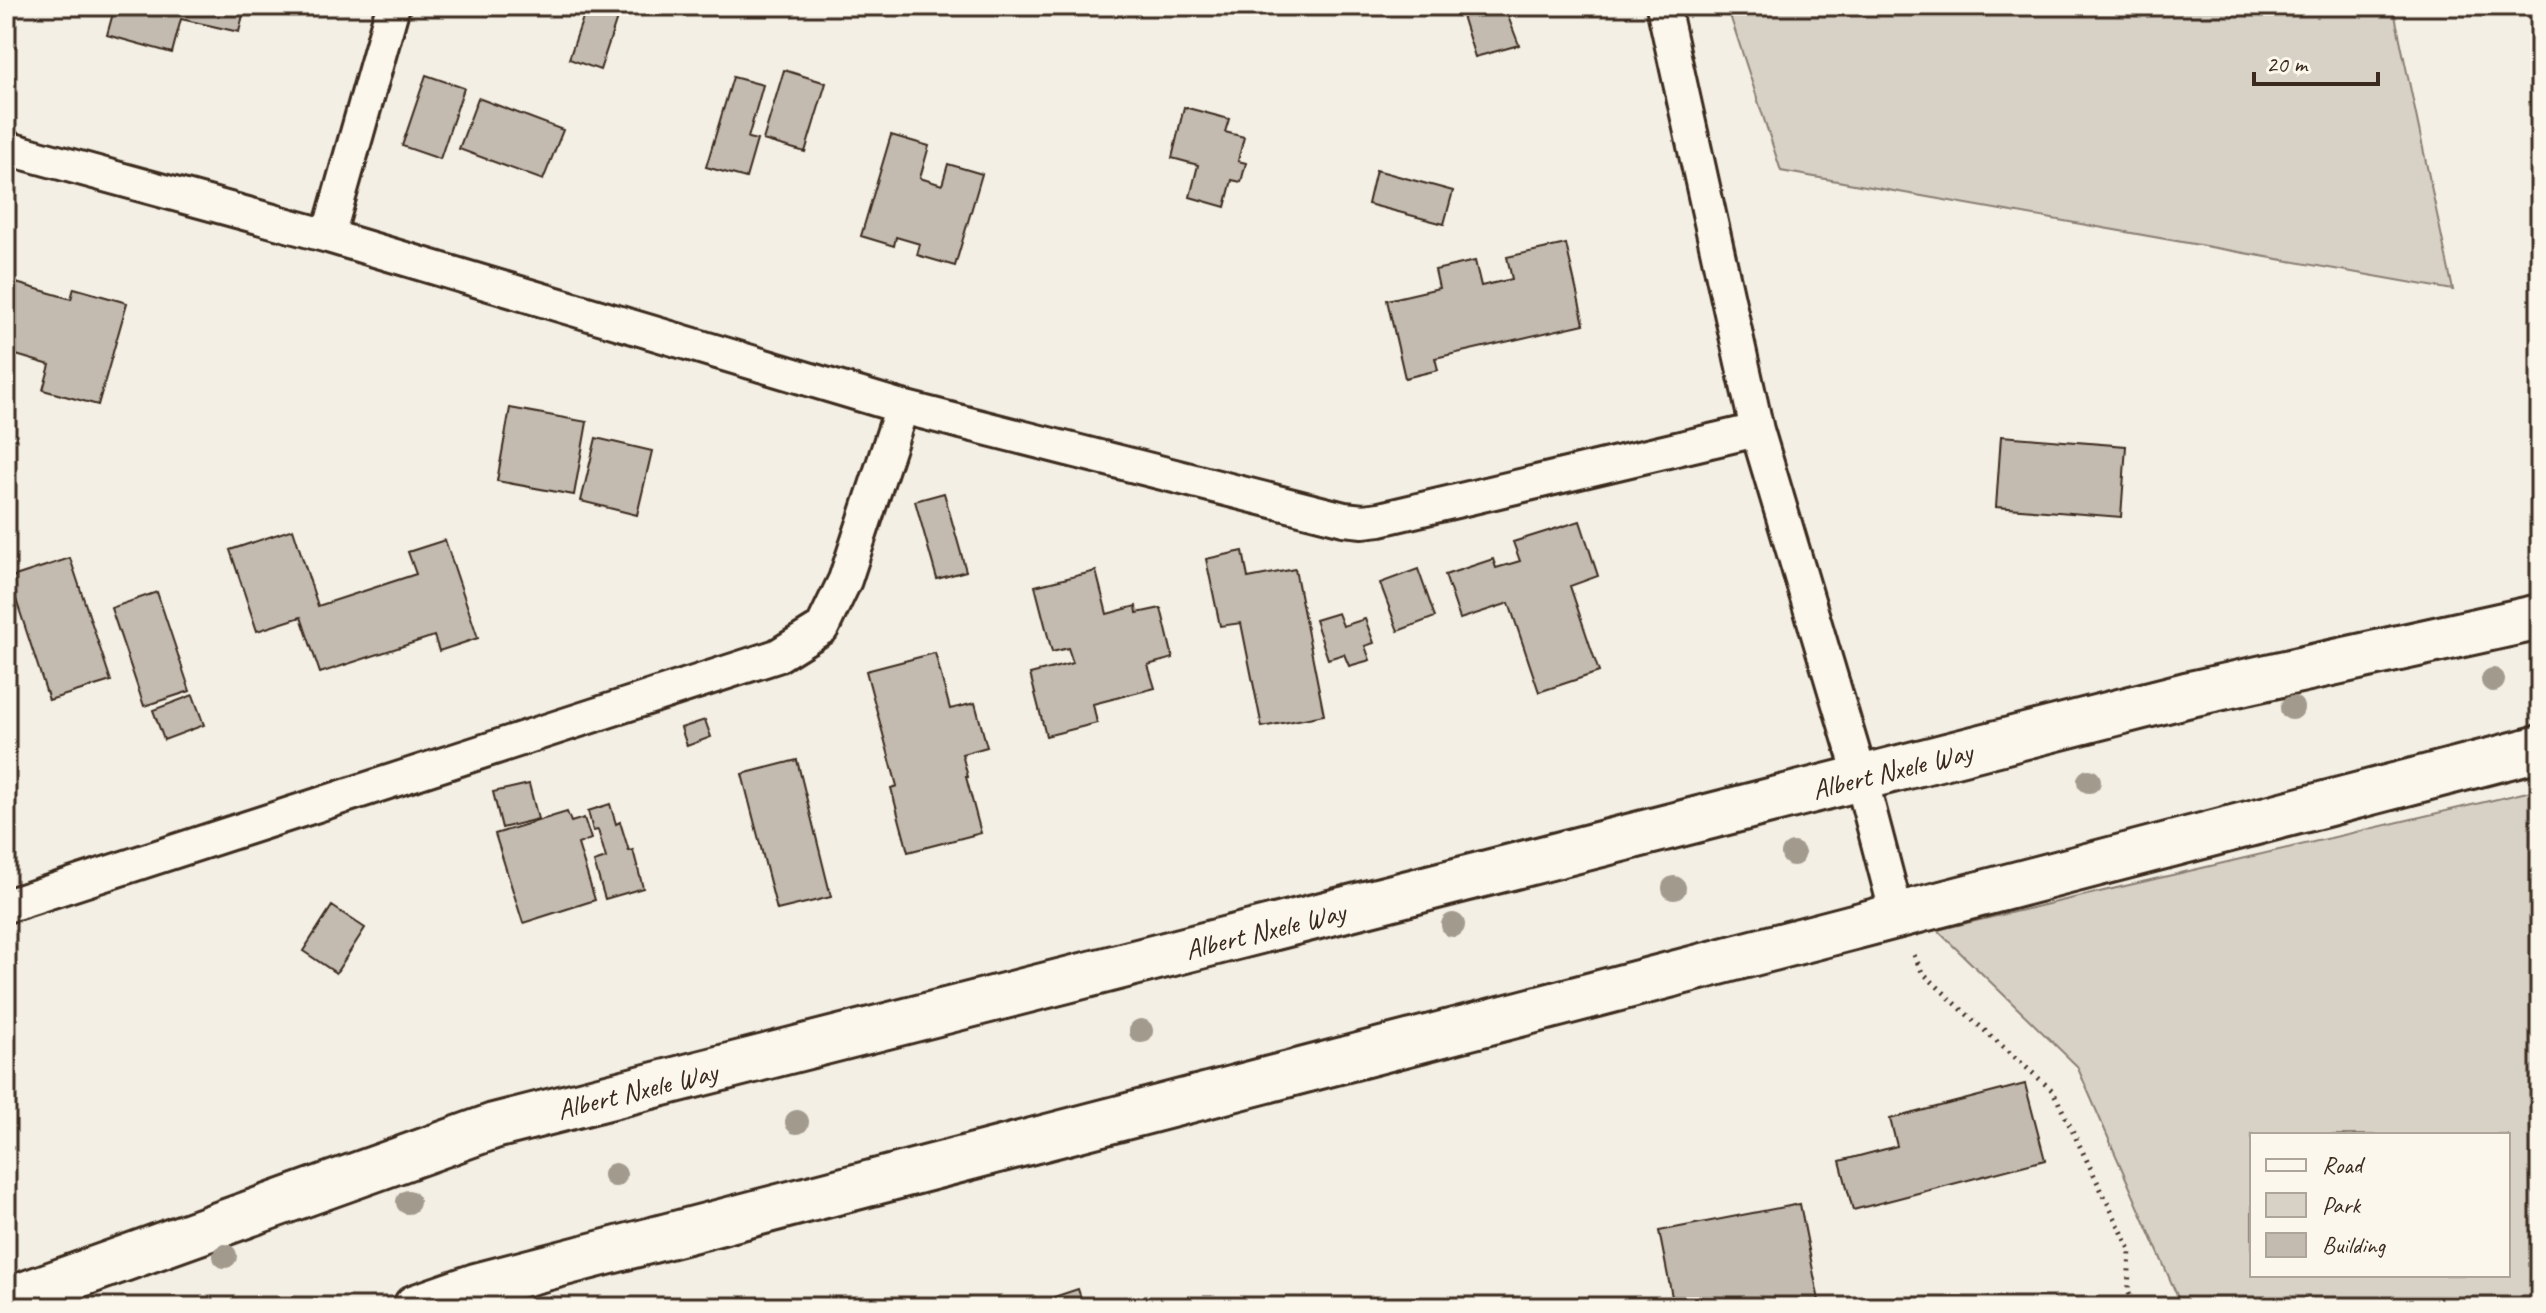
<svg xmlns="http://www.w3.org/2000/svg" width="2546" height="1313" viewBox="0 0 2546 1313" font-family="Caveat,sans-serif">
	<rect width="100%" height="100%" fill="#f3efe4"/>
	<filter id="ink" filterUnits="userSpaceOnUse"><feTurbulence type="fractalNoise" baseFrequency=".0125" numOctaves="2"/><feDisplacementMap in="SourceGraphic" scale="16" xChannelSelector="R" yChannelSelector="G"/><feConvolveMatrix kernelMatrix="1 2 1 2 8 2 1 2 1" color-interpolation-filters="sRGB"/></filter>
	<g filter="url(#ink)">
		<path fill="#d8d1c6" stroke="#8a7e72" stroke-width="2" fill-rule="evenodd" d="M1727,6H2393L2453,290L1781,171Z
			M2540,789V1307H2182L2077,1066L1937,930ZM2252,1135H2508V1275H2252Z"/>
		<path fill="#c3bbb0" stroke="#3b2a1e" stroke-width="2" d="M6,6H15L12,26L6,25Z
			M115,6H245L239,32L181,19L172,53L107,35Z
			M587,6H621L600,70L569,59Z
			M1459,6H1504L1519,45L1475,57Z
			M784,70L826,83L805,152L763,140Z
			M426,75L464,88L440,159L402,146Z
			M733,77L763,85L748,138L757,140L746,178L706,167Z
			M478,98L563,130L543,180L459,149Z
			M1184,107L1229,119L1225,132L1244,137L1238,161L1246,163L1241,182L1232,180L1225,207L1190,197L1198,165L1172,158Z
			M891,135L929,146L920,178L942,185L948,164L982,174L955,266L917,255L920,244L896,237L894,246L861,236Z
			M1376,170L1453,191L1444,224L1368,204Z
			M1566,244L1584,324L1435,358L1438,370L1405,378L1387,300L1439,288L1435,270L1475,261L1481,286L1512,279L1507,257Z
			M6,280L71,299L74,288L127,303L98,405L43,390L50,365L6,352Z
			M510,408L587,422L574,495L497,481Z
			M2001,436L2126,446L2121,517L1996,507Z
			M596,438L652,451L637,515L581,501Z
			M944,493L966,571L937,579L915,501Z
			M1580,521L1598,576L1570,586L1599,672L1539,692L1509,603L1460,619L1445,575L1493,559L1496,568L1520,561L1513,542Z
			M293,529L318,606L416,574L408,552L445,540L478,638L439,651L434,636L320,673L301,617L257,631L230,550Z
			M1243,551L1248,578L1295,569L1324,715L1262,727L1241,623L1220,626L1206,559Z
			M70,558L111,681L49,700L9,578Z
			M1418,569L1435,617L1398,631L1380,583Z
			M1096,571L1107,614L1136,606L1137,613L1161,608L1173,658L1148,665L1155,688L1093,704L1097,723L1046,736L1030,674L1073,663L1068,648L1052,652L1035,586Z
			M157,592L190,691L144,706L111,608Z
			M1338,613L1343,626L1365,619L1374,643L1365,646L1370,660L1349,666L1344,654L1328,659L1315,620Z
			M935,653L950,709L975,703L987,747L962,754L968,777H966L981,833L908,852L891,788L897,786L866,671Z
			M193,695L204,725L164,740L153,710Z
			M705,720L711,737L687,746L681,728Z
			M797,760L831,897L777,910L742,774Z
			M529,784L538,819L502,828L493,792Z
			M610,804L616,824L620,822L629,851L633,850L643,888L605,899L594,862L606,858L598,830L593,831L588,811Z
			M567,812L571,822L584,818L591,839L578,844L595,900L523,923L495,834Z
			M332,906L365,928L336,973L303,951Z
			M2025,1084L2045,1160L1853,1210L1840,1161L1897,1146L1890,1119Z
			M1800,1204L1820,1306L1674,1307L1659,1231Z
			M1078,1289L1084,1307H1024Z"/>
		<g fill="none" stroke-linecap="round" stroke-linejoin="round">
			<defs>
				<path id="minor" d="M1663,6L1757,430L1861,778L1897,915
					M6,148L328,236L902,407L1344,519L1363,521L1380,519L1757,430
					M328,236L393,6
					M6,906L777,656L822,628L845,580L902,407"/>
				<path id="secondary" d="M6,1301L494,1126L2186,695L2540,617
					M416,1307L476,1286L2540,748"/>
			</defs>
			<use href="#minor" stroke="#3b2a1e" stroke-width="38"/>
			<use href="#secondary" stroke="#3b2a1e" stroke-width="50"/>
			<path stroke="#3b2a1e" stroke-width="5" stroke-dasharray="2 6" stroke-linecap="butt" d="M1914,955L1922,972L1974,1021L2053,1091L2130,1249L2128,1291L2134,1307"/>
			<use href="#minor" stroke="#fbf7ec" stroke-width="32"/>
			<use href="#secondary" stroke="#fbf7ec" stroke-width="44"/>
		</g>
		<g fill="#a39a8e">
			<circle cx="2493" cy="680" r="12"/>
			<circle cx="2292" cy="708" r="12"/>
			<circle cx="2089" cy="781" r="12"/>
			<circle cx="1793" cy="854" r="12"/>
			<circle cx="1674" cy="888" r="12"/>
			<circle cx="1453" cy="925" r="12"/>
			<circle cx="1141" cy="1031" r="12"/>
			<circle cx="797" cy="1122" r="12"/>
			<circle cx="615" cy="1175" r="12"/>
			<circle cx="408" cy="1202" r="12"/>
			<circle cx="225" cy="1256" r="12"/>
		</g>
	</g>
	<g text-anchor="middle" stroke-width="6" stroke-linejoin="round" paint-order="stroke">
		<g font-size="28" fill="#3b2a1e" stroke="#fbf7ec">
			<text transform="translate(1892 770) rotate(-14)" y="10">Albert Nxele Way</text>
			<text transform="translate(1265 930) rotate(-14)" y="10">Albert Nxele Way</text>
			<text transform="translate(637 1090) rotate(-14)" y="10">Albert Nxele Way</text>
		</g>
	</g>
	<rect width="2546" height="1313" fill="none" stroke="#fbf7ec" stroke-width="32"/>
	<rect x="16" y="16" width="2514" height="1281" fill="none" stroke="#3b2a1e" stroke-width="3" filter="url(#ink)"/>
	<rect x="2250" y="1133" width="260" height="144" fill="#fbf7ec" stroke="#aea59a" stroke-width="2"/>
	<rect x="2266" y="1159" width="40" height="12" fill="#fbf7ec" stroke="#aea59a" stroke-width="2"/>
	<text x="2322" y="1173" font-size="24" fill="#3b2a1e">Road</text>
	<rect x="2266" y="1193" width="40" height="24" fill="#d8d1c6" stroke="#aea59a" stroke-width="2"/>
	<text x="2322" y="1213" font-size="24" fill="#3b2a1e">Park</text>
	<rect x="2266" y="1233" width="40" height="24" fill="#c3bbb0" stroke="#aea59a" stroke-width="2"/>
	<text x="2322" y="1253" font-size="24" fill="#3b2a1e">Building</text>
	<path d="M2254 72v12h124v-12" fill="none" stroke="#3b2a1e" stroke-width="4"/>
	<text x="2266" y="72" font-size="24" fill="#3b2a1e" stroke="#fbf7ec" stroke-width="6" paint-order="stroke">20 m</text>
</svg>
